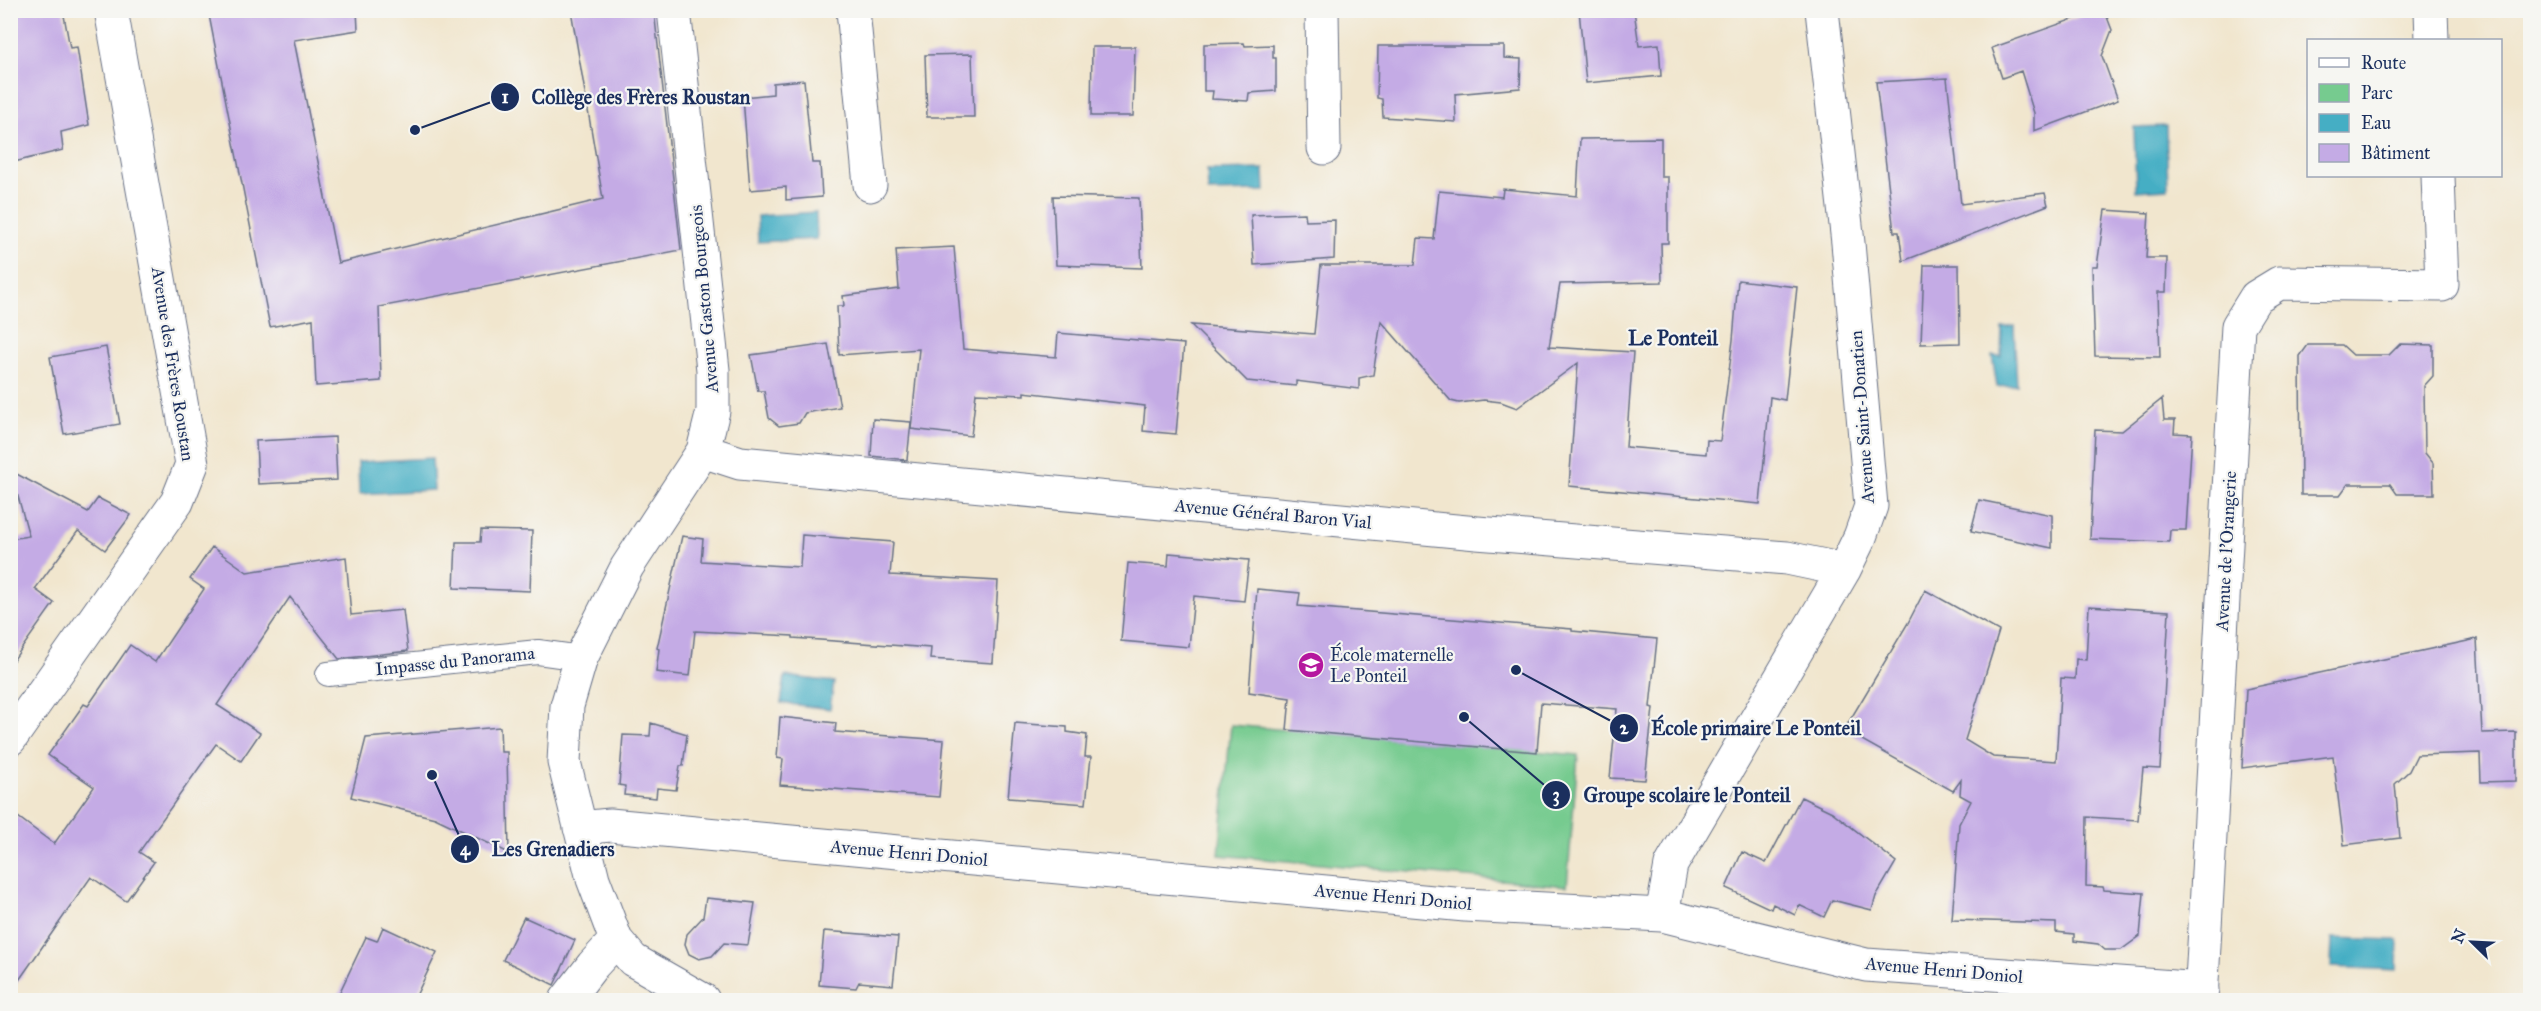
<svg xmlns="http://www.w3.org/2000/svg" width="2541" height="1011" viewBox="0 0 2541 1011" font-family="'IM FELL Great Primer',serif">
	<rect width="100%" height="100%" fill="#f6f6f2"/>
	<filter id="ink" filterUnits="userSpaceOnUse"><feTurbulence type="fractalNoise" baseFrequency=".0167" numOctaves="2"/><feDisplacementMap in="SourceGraphic" scale="12" xChannelSelector="R" yChannelSelector="G"/><feConvolveMatrix kernelMatrix="1 2 1 2 8 2 1 2 1" color-interpolation-filters="sRGB"/></filter>
	<filter id="wash" filterUnits="userSpaceOnUse"><feTurbulence type="fractalNoise" baseFrequency=".008" numOctaves="4" result="noise"/><feDisplacementMap in="SourceGraphic" scale="24" xChannelSelector="R" yChannelSelector="G"/><feGaussianBlur stdDeviation="1.35" result="paint"/><feColorMatrix in="noise" values="0 0 0 0 0 0 0 0 0 0 0 0 0 0 0 0 0 1.4 0 .05"/><feComposite in="paint" operator="in"/></filter>
	<g filter="url(#wash)">
		<rect width="100%" height="100%" fill="#f1e6ce"/>
		<path fill="#76cb8f" stroke="#487d76" stroke-width="1.5" d="M1231,725L1578,755L1567,886L1219,855Z"/>
		<path fill="#45aec4" stroke="#306e91" stroke-width="1.5" d="M2166,126L2168,189L2136,191L2134,127Z
			M1264,169L1265,191L1208,192L1207,170Z
			M816,212L817,239L758,242L757,216Z
			M2014,326L2017,385L1997,387L1992,356H2001L2002,328Z
			M432,458L434,490L359,494L358,462Z
			M785,676L834,682L830,709L781,703Z
			M2332,938L2398,940L2397,970L2331,967Z"/>
		<g id="blocks">
			<path fill="#c4abe5" d="M10,10H63L70,48L77,47L89,125L61,132L63,150L10,163V117L19,115L10,66Z
				M208,10H357L358,30L294,40L338,263L603,199L571,10H654L681,250L379,307L381,381L316,386L313,319L270,327Z
				M1579,10H1634L1639,46L1659,44L1661,76L1586,83Z
				M2093,12L2107,17L2112,30L2102,56L2118,100L2034,131V113L2021,71L2002,78L1992,48Z
				M1244,43L1245,46L1273,45V58H1276V91L1249,93L1248,101L1212,99L1213,91H1204V44Z
				M1378,46H1504V58L1521,59L1520,88L1455,94L1456,122L1383,117L1382,99L1377,98Z
				M1092,47H1135L1133,116H1091Z
				M972,54L974,117H927L925,55Z
				M1947,78L1961,204L2045,193L2048,205L1903,261L1899,232H1894L1876,82Z
				M804,80L812,163H820L822,197L786,200V187L750,190L743,97L773,94V83Z
				M1661,138V177H1668V243H1661L1662,282L1560,284L1549,347L1633,352L1626,447L1706,454L1707,440L1720,441L1733,340L1738,280L1797,287L1785,400L1770,397L1760,504L1569,486L1578,363L1517,408L1501,402L1484,400L1459,403L1451,401L1381,321L1373,375L1359,378V389L1296,381V386L1247,381L1191,325L1314,334L1321,265H1415L1418,238L1434,239L1439,191L1502,197L1503,189L1577,196L1580,139Z
				M1053,196L1139,198L1142,268L1056,265Z
				M2105,210L2149,213L2146,258H2167L2166,292H2158L2160,357L2095,356L2092,266H2097Z
				M1305,213L1306,221L1335,220L1334,259L1254,265L1251,215Z
				M954,247L963,349L1056,357L1058,333L1184,344L1176,434L1143,431L1145,406L1024,392V395L976,393L971,436L911,429L919,349L839,355L837,306H844L843,296L899,289L896,250Z
				M1924,265H1959L1960,343L1921,344Z
				M828,344L840,407L805,413L799,423L779,426L769,418L764,391H758L751,355Z
				M2400,344L2433,345V376L2424,386L2425,453L2433,463L2434,494H2397L2390,484H2348L2340,495H2301L2300,356L2308,345H2342L2353,355H2389Z
				M106,347L120,424L64,434L50,357Z
				M2162,399L2164,420H2175L2174,433L2192,434L2186,530H2170L2169,542L2090,539L2095,430L2122,431Z
				M873,419L911,422L907,460L871,456Z
				M335,437L337,480L258,484L256,441Z
				M11,471L88,512L98,498L131,515L105,550L78,531L35,589L54,603L10,665V539L29,536Z
				M1979,500L2052,515V548L1971,531Z
				M481,530L532,531L530,591L454,588L456,542H480Z
				M802,535L893,542L890,575L998,581L993,663L930,659L931,648L793,638V636L695,631L690,676L656,672L659,649L657,648L682,536L703,539L701,561L800,567Z
				M212,547L247,572L346,557L351,615L403,610L408,651L339,659L290,597L217,705L260,733L241,761L216,744L139,852L154,862L126,901L91,877L10,993V811L54,844L94,787L48,755L84,704L88,706L130,645L155,662L204,589L190,579Z
				M1169,553L1249,560L1244,601L1194,596L1189,647L1121,641L1128,563L1168,566Z
				M1257,589L1300,593L1298,606L1572,629V631L1657,639L1650,707L1653,708L1645,780L1610,778L1617,709L1541,703L1537,752L1287,730L1290,698L1249,692Z
				M1925,590L1999,631L1965,740L1993,757L2056,761L2061,678L2075,679L2076,659L2086,660L2089,606L2169,611L2160,769L2143,768L2138,820L2087,817L2086,886L2103,887L2104,890L2144,893L2140,936L2121,950H2105L2098,944L2074,941V934L2056,932V923L1952,920L1959,824L1971,801L1960,795L1961,780L1953,791L1844,730L1908,623Z
				M2477,639L2482,733L2516,732V781L2481,782L2480,753L2417,755L2409,771L2395,784L2400,838L2344,845L2333,756L2242,768L2246,689Z
				M780,717L836,723L835,732L944,740L939,797L780,785L783,759L777,758Z
				M651,723L687,734L683,766H680L676,790L657,788L656,798L624,795L625,786L619,785L623,735L650,736Z
				M1015,723L1067,727V732L1087,735L1085,757H1091L1086,804L1008,798Z
				M500,727L501,752H507L509,853L435,818L351,797L366,738Z
				M1801,797L1832,812L1896,862L1876,896L1872,910L1832,900L1824,917L1799,905L1795,915L1773,904L1771,909L1726,888L1742,852L1766,863Z
				M706,898L755,903L748,945L724,943L712,956L699,959L689,954L685,944L687,934L703,917Z
				M524,917L575,940L554,985L503,960Z
				M383,927L437,952L414,1000H336L366,937L377,941Z
				M824,931L898,937L893,985L859,982L856,988L819,985Z"/>
		</g>
	</g>
	<g filter="url(#ink)">
		<use href="#blocks" fill-opacity="0" stroke="#666f85" stroke-width="1.5"/>
		<g fill="none" stroke-linecap="round" stroke-linejoin="round">
			<defs>
				<path id="service" d="M328,674L538,652L581,658"/>
				<path id="minor" d="M674,10L713,370V411L703,451L627,567L581,658L567,706L564,762L593,879L616,940L633,960L703,1000
					M853,10L870,185
					M1322,10L1324,148
					M2431,10L2432,40
					M703,451L740,463L1477,533L1787,558L1844,570
					M10,739L177,502L192,464L111,10
					M580,828L610,825L1465,905L1662,915L1866,965L2202,989
					M1662,915L1671,865L1844,570L1860,537L1871,506L1848,243L1822,10
					M566,1000L593,965L616,940
					M2201,1000L2238,326L2256,297L2279,283L2442,285L2438,176"/>
			</defs>
			<use href="#service" stroke="#666f85" stroke-width="26"/>
			<use href="#minor" stroke="#666f85" stroke-width="35"/>
			<use href="#service" stroke="#fff" stroke-width="24"/>
			<use href="#minor" stroke="#fff" stroke-width="33"/>
		</g>
	</g>
	<defs>
		<symbol id="school-disc" viewBox="-11 -11 22 22"><circle r="9.5" fill="#b5179e" stroke="#f6f6f2"/><path d="M0-5L7-2L0 1L-7-2ZM-4 1L0 2.5L4 1V4Q0 6-4 4Z" fill="#fff"/></symbol>
	</defs>
	<g fill-rule="evenodd">
		<use href="#school-disc" x="1296" y="650" width="30" height="30"/>
	</g>
	<g text-anchor="middle" stroke-width="4.5" stroke-linejoin="round" paint-order="stroke">
		<g font-size="18" fill="#1b2f5e" stroke="#f6f6f2">
			<text transform="translate(704 299) rotate(-95)" y="6">Avenue Gaston Bourgeois</text>
			<text transform="translate(173 364) rotate(81)" y="6">Avenue des Frères Roustan</text>
			<text transform="translate(1862 417) rotate(-94)" y="6">Avenue Saint-Donatien</text>
			<text transform="translate(1273 514) rotate(5)" y="6">Avenue Général Baron Vial</text>
			<text transform="translate(2226 551) rotate(-87)" y="6">Avenue de l'Orangerie</text>
			<text transform="translate(455 661) rotate(-6)" y="6">Impasse du Panorama</text>
			<text transform="translate(909 853) rotate(5)" y="6">Avenue Henri Doniol</text>
			<text transform="translate(1393 897) rotate(5)" y="6">Avenue Henri Doniol</text>
			<text transform="translate(1944 970) rotate(5)" y="6">Avenue Henri Doniol</text>
		</g>
		<g font-size="18" fill="#1b2f5e" stroke="#f6f6f2" text-anchor="start">
			<text x="1330" y="661">École maternelle<tspan x="1330" dy="21">Le Ponteil</tspan></text>
		</g>
		<g font-size="21" font-weight="bold" fill="#1b2f5e" stroke="#f6f6f2">
			<text x="1673" y="345">Le Ponteil</text>
		</g>
	</g>
	<path fill="none" stroke="#1b2f5e" stroke-width="2" d="M415 130L505 97M1516 670L1624 728M1464 717L1556 795M432 775L465 849"/>
	<g fill="#1b2f5e" stroke="#f6f6f2" stroke-width="2">
		<circle cx="415" cy="130" r="6"/>
		<circle cx="1516" cy="670" r="6"/>
		<circle cx="1464" cy="717" r="6"/>
		<circle cx="432" cy="775" r="6"/>
		<circle cx="505" cy="97" r="15"/>
		<circle cx="1624" cy="728" r="15"/>
		<circle cx="1556" cy="795" r="15"/>
		<circle cx="465" cy="849" r="15"/>
	</g>
	<g font-size="18" text-anchor="middle" font-weight="bold" fill="#fff">
		<text x="505" y="103">1</text>
		<text x="1624" y="734">2</text>
		<text x="1556" y="801">3</text>
		<text x="465" y="855">4</text>
	</g>
	<g font-size="20" text-anchor="middle" font-weight="bold" fill="#1b2f5e" stroke="#f6f6f2" stroke-width="4.5" stroke-linejoin="round" paint-order="stroke">
		<text x="641" y="104">Collège des Frères Roustan</text>
		<text x="1756" y="735">École primaire Le Ponteil</text>
		<text x="1687" y="802">Groupe scolaire le Ponteil</text>
		<text x="553" y="856">Les Grenadiers</text>
	</g>
	<rect width="2541" height="1011" fill="none" stroke="#f6f6f2" stroke-width="36"/>
	<rect x="2307" y="39" width="195" height="138" fill="#f6f6f2" stroke="#9ea6b7" stroke-width="1.5"/>
	<rect x="2319" y="58" width="30" height="9" fill="#ffffff" stroke="#9ea6b7" stroke-width="1.5"/>
	<text x="2361" y="69" font-size="18" fill="#1b2f5e">Route</text>
	<rect x="2319" y="84" width="30" height="18" fill="#76cb8f" stroke="#9ea6b7" stroke-width="1.5"/>
	<text x="2361" y="99" font-size="18" fill="#1b2f5e">Parc</text>
	<rect x="2319" y="114" width="30" height="18" fill="#45aec4" stroke="#9ea6b7" stroke-width="1.5"/>
	<text x="2361" y="129" font-size="18" fill="#1b2f5e">Eau</text>
	<rect x="2319" y="144" width="30" height="18" fill="#c4abe5" stroke="#9ea6b7" stroke-width="1.5"/>
	<text x="2361" y="159" font-size="18" fill="#1b2f5e">Bâtiment</text>
	<g transform="translate(2472 942) rotate(294)" stroke="#f6f6f2" stroke-width="4.5" paint-order="stroke">
	<path d="M0-4.5L10 22L0 15L-10 22Z" fill="#1b2f5e"/>
	<text y="-9" font-size="16" font-weight="bold" text-anchor="middle" fill="#1b2f5e">N</text>
	</g>
</svg>
